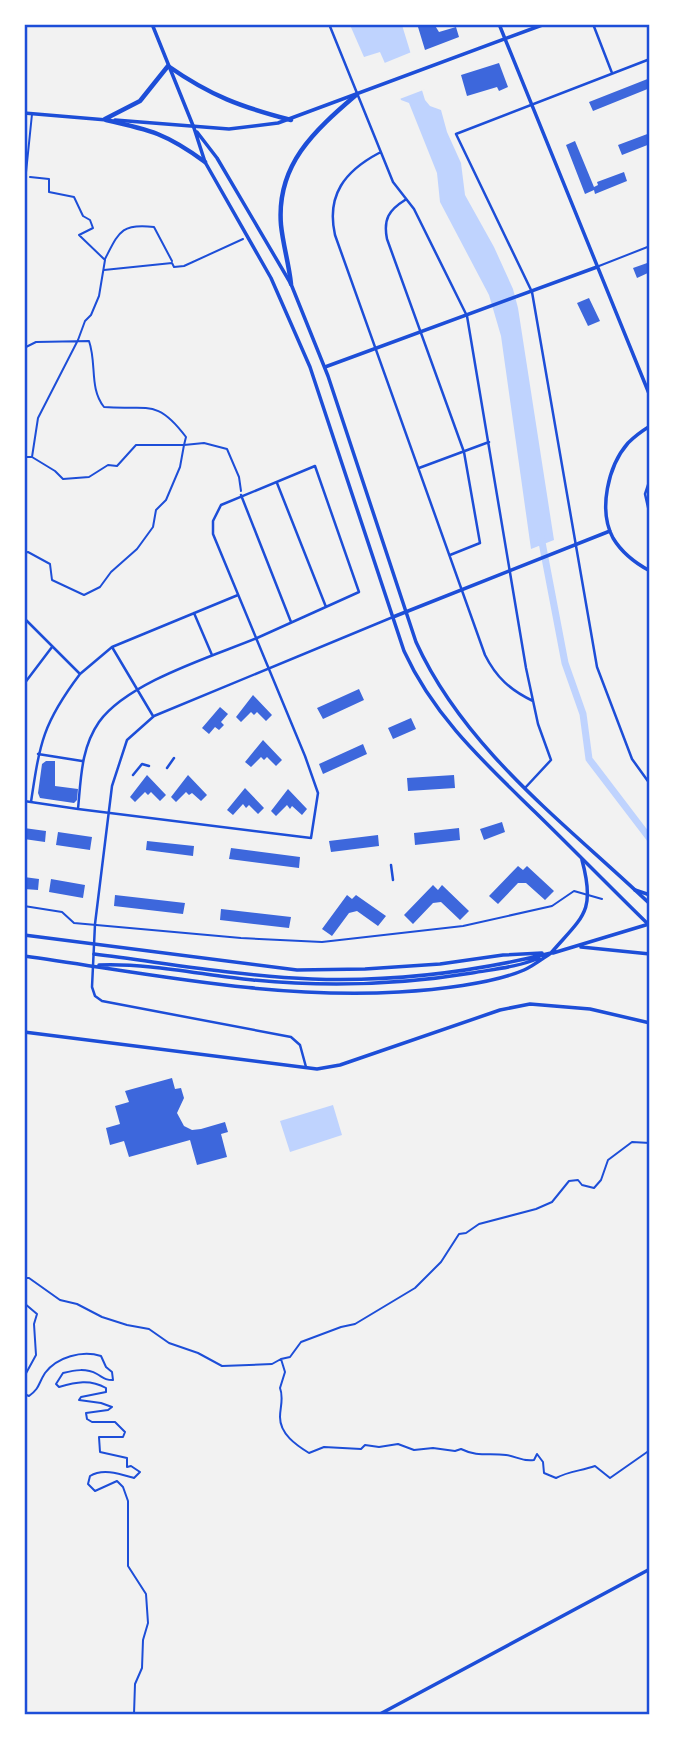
<svg xmlns="http://www.w3.org/2000/svg" width="674" height="1739" viewBox="0 0 674 1739" font-family="'Fira Sans Condensed',sans-serif">
	<rect width="100%" height="100%" fill="#f2f2f2"/>
	<path fill="#bfd3fe" d="M350,25H402L425,100L430,106L441,110L447,132L461,163L465,195L494,247L513,289L518,308L554,540L531,549L501,336L489,295L440,202L437,173L409,103L401,100L380,52L364,57Z
		M333,1105L342,1135L290,1152L280,1121Z"/>
	<path fill="#f2f2f2" d="M414,51L426,89L397,100L382,64Z"/>
	<g fill="none" stroke-linecap="round" stroke-linejoin="round">
		<path stroke="#bfd3fe" stroke-width="7" d="M541,537L565,663L583,714L589,759L650,839"/>
	</g>
	<path fill="#3d67dc" d="M428,24H434L439,32L456,27L459,37L425,50L418,27Z
		M499,63L508,87L499,91L497,87L467,96L461,75Z
		M650,78V88L593,111L589,102Z
		M650,133V144L622,155L618,145Z
		M575,141L594,187L598,185L597,182L624,172L627,181L595,194L594,190L585,194L566,145Z
		M650,262V272L637,278L633,268Z
		M589,298L600,321L588,326L577,303Z
		M359,689L364,700L323,719L317,708Z
		M253,695L272,715L266,721L257,712L254,715L251,712L241,722L236,717Z
		M220,707L228,714L221,722L224,725L219,730L215,727L209,734L202,728Z
		M411,718L416,729L393,739L388,728Z
		M263,740L282,760L276,766L267,757L264,760L261,757L251,767L245,762Z
		M363,744L367,754L323,774L319,764Z
		M46,761H55V786L78,789L77,800L74,803L40,798L38,793L42,764Z
		M147,775L166,795L160,801L151,792L148,795L145,792L135,802L130,797Z
		M188,775L207,795L201,801L192,793L189,795L186,792L176,802L171,797Z
		M454,775L455,788L408,791L407,778Z
		M245,788L264,808L258,814L249,805L246,808L243,804L233,815L227,810Z
		M288,789L307,809L302,815L292,806L290,809L287,805L276,816L271,811Z
		M502,822L505,832L484,840L480,829Z
		M24,828L46,831L45,842L24,839Z
		M459,828L460,840L415,845L414,833Z
		M58,832L92,837L90,850L56,845Z
		M378,835L379,846L331,852L329,841Z
		M147,841L194,846L193,856L146,850Z
		M231,848L300,857L299,868L229,859Z
		M518,866L523,870L527,866L554,891L545,900L526,883H518L498,904L489,896Z
		M24,877L39,879L38,890L24,889Z
		M51,879L85,885L83,898L49,892Z
		M433,885L438,890L442,885L469,911L460,920L441,902L433,903L413,924L404,915Z
		M115,895L185,903L183,914L114,906Z
		M347,895L352,899L356,895L386,916L378,926L357,911L349,913L332,936L322,929Z
		M221,909L291,917L289,928L220,920Z
		M172,1078L175,1089L181,1088L184,1098L177,1113L184,1126L192,1130L201,1129L225,1122L228,1132L221,1134L227,1157L197,1165L190,1140L129,1157L124,1141L110,1145L106,1128L120,1124L115,1106L129,1102L125,1091Z"/>
	<g fill="none" stroke-linecap="round" stroke-linejoin="round">
		<path stroke="#1d4ed8" stroke-width="2" d="M105,259C119,232 121,223 154,227L172,261
			M104,270L172,263L174,267L184,266L243,239
			M24,348L36,342L89,341C97,364 89,388 104,407C147,411 156,397 186,437L184,445L204,443L227,449L239,477L241,491
			M24,457H32L38,418L78,340L85,321L91,315L99,296L105,260L79,235L93,228L90,220L83,216L74,197L49,192V179L30,177
			M24,553L28,552L50,564L52,580L84,595L100,587L111,572L137,549L153,527L156,510L166,500L180,467L184,445H136L117,466L108,465L89,477L63,479L55,471L32,457
			M24,1278H29L60,1300L77,1304L102,1317L127,1325L149,1329L169,1343L198,1353L222,1366L272,1364L281,1359L290,1357L301,1342L341,1327L355,1324L415,1288L441,1262L459,1234L466,1233L479,1224L536,1209L552,1202L569,1181L578,1180L582,1185L594,1188L601,1180L608,1160L632,1142L650,1143
			M24,1303L37,1314L34,1324L36,1355L24,1377
			M281,1359L285,1372L280,1388C284,1398 280,1407 280,1417C280,1434 296,1445 309,1453L324,1447L361,1449L365,1445L379,1447L398,1444L414,1450L433,1448L455,1451L461,1449C477,1457 489,1453 506,1455C516,1456 522,1462 534,1460L537,1454L543,1462L544,1473L556,1478C569,1471 581,1471 595,1466L610,1478L650,1450
			M24,1394L29,1396C40,1388 38,1384 45,1373C57,1357 82,1350 101,1356L106,1367L112,1372L113,1380C105,1380 104,1378 97,1374C86,1368 75,1370 63,1373L56,1384L59,1387C76,1382 90,1379 106,1388V1392L81,1397L79,1400L101,1403L112,1407L108,1410L86,1413L87,1419L92,1422H115L125,1432L123,1437H99L100,1452L127,1458V1467L131,1466L140,1472L134,1478C120,1474 103,1468 90,1476L88,1484L95,1491L117,1481L123,1487L128,1501V1566L146,1594L148,1623L143,1640L142,1668L135,1684L134,1714"/>
		<path stroke="#1d4ed8" stroke-width="2" d="M24,192L32,114
			M599,266L650,246
			M24,906L62,912L74,923L241,938L322,942L463,926L552,906L574,891L602,899"/>
		<path stroke="#1d4ed8" stroke-width="2.5" d="M329,24L393,182L414,209L467,316L526,668L538,724L551,760L525,788
			M593,24L612,73
			M650,59L456,134L532,292L597,667L632,759L650,784
			M379,153C345,171 326,195 335,235L485,655C496,677 510,690 533,701
			M405,200C389,210 383,219 387,239L464,452L480,543L450,555
			M419,468L489,442
			M650,479L645,494L650,516
			M277,483L326,607
			M241,495L291,622
			M194,613L212,655
			M24,618L80,674L112,647
			M24,684L52,647
			M153,716L112,647L238,595
			M38,754L82,761
			M167,768L174,758
			M133,775L142,764L149,766
			M24,801L78,809C81,778 81,748 99,722C128,682 211,657 257,638C291,623 325,607 359,592L315,466L221,505L213,521V534L305,756L318,793L311,838L78,809
			M31,802C40,742 43,723 80,674
			M391,865L393,880
			M306,1067L300,1045L291,1037L102,1001L95,996L92,987L95,924L112,786L127,740L154,716L393,617"/>
		<path stroke="#1d4ed8" stroke-width="3.5" d="M499,24L650,396
			M24,113L107,120
			M115,120L229,129L278,123L545,24
			M325,367L597,267
			M650,426C642,431 634,437 628,443C608,466 598,510 613,538C622,553 635,563 650,571
			M393,617L610,531
			M635,890L650,895
			M24,935L297,970L365,969L440,964L503,955L542,953
			M581,947L650,954
			M551,953C583,916 596,912 582,860
			M553,953L649,924
			M24,956C152,974 269,999 399,992C434,990 492,984 524,970C533,966 542,959 551,953C473,972 393,982 312,979C239,976 166,963 94,954
			M99,965C151,963 202,975 253,980C327,987 399,985 472,973C495,969 518,967 539,958
			M24,1032L317,1069L340,1065L500,1010L530,1004L590,1009L650,1023
			M380,1714L650,1569"/>
		<path stroke="#1d4ed8" stroke-width="3.5" d="M152,24L194,128L205,162L271,278L310,367L404,651C434,717 485,763 535,812C574,850 611,888 650,926
			M197,132L217,158L291,284L328,376L416,642C465,750 566,824 650,904"/>
		<path stroke="#1d4ed8" stroke-width="4.5" d="M105,119L140,101L168,66C211,96 241,107 291,120
			M106,120C151,130 167,134 205,162
			M291,284C289,264 283,245 281,225C276,165 314,131 356,95"/>
	</g>
	<rect width="674" height="1739" fill="none" stroke="#ffffff" stroke-width="52"/>
	<rect x="26" y="26" width="622" height="1687" fill="none" stroke="#1d4ed8" stroke-width="2.5"/>
</svg>
